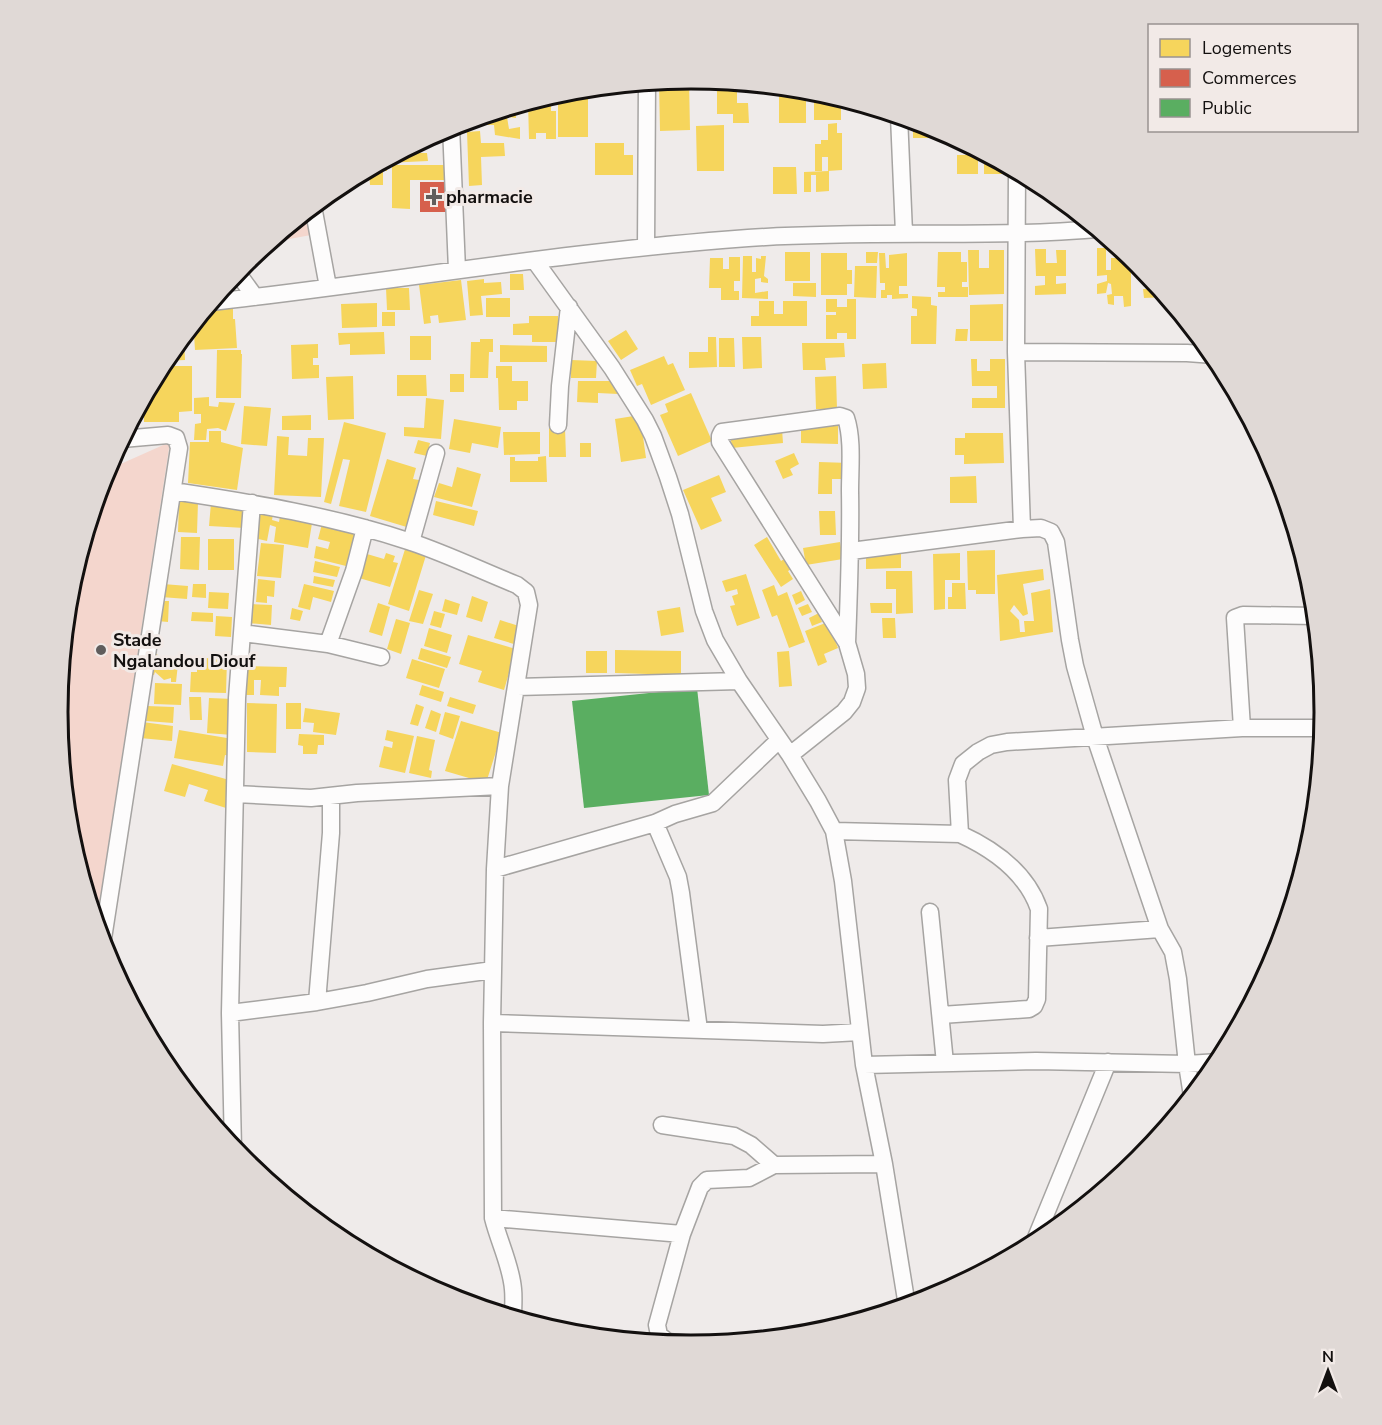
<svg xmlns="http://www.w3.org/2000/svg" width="1382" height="1425" viewBox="0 0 1382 1425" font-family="'Nunito Sans',sans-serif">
	<rect width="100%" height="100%" fill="#efebea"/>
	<path fill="#f4d6cd" d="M308,211L311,235L268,243Z
		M170,442L96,925L69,836L57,713L69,588L105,471Z"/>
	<path fill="#f6d55c" d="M675,80H689L690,130L660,131L659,82Z
		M717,83H737V103H748L749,123H733V114H717Z
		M779,87L806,90V123H779Z
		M588,89V137H558V94L568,91Z
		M814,91L841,99V120H814Z
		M551,96V111H556V139H546V133H536V139H529L528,102Z
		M515,107L516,118L507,117L509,129L520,127V139L495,135L494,125H485V116Z
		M916,121L934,127L954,138H913V131H916Z
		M837,123V133H842V170L828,171V157H822V171H815V144H821V140H828V124Z
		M724,125V171H697L696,126Z
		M480,131L481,143H504L505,156L481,157L482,185L469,186L467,132Z
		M417,143L418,153H427L428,161L386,163L387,171H383V185H370L369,169Z
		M595,143H624V155H633V175H595Z
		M957,155H987L1005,165V174H984V161H978V174H957Z
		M392,165H446V180H410V209L392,208Z
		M773,167H796L797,194H773Z
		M829,171V191L816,192V175H811V192H804V172Z
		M1097,248H1106V270H1111V258H1131V306L1124,307L1123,296H1114V305L1108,304L1107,295L1112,294L1111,284L1108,283L1106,293L1097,294V284L1107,281V275L1097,276Z
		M1035,249H1046V263H1057L1056,250H1066V276H1056V284L1066,283V294L1035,295V286L1045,285V276H1036Z
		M968,250H979V268H989V250H1004V294L969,295Z
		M785,252H810V281H785Z
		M866,252H878L877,263H866Z
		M938,252H961V262H967V282H962V287H968V297H938V292H945V287H937Z
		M821,253H847V270H852V284H847V295H821Z
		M879,253H885L886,268H889V255L907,253V286H899V294H908V298L892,299V295H887V298H881V290H885V283H880Z
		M743,256H752V272H756V258L761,259V256H766L764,276L768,279V283L761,282V278L755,279V293L768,291V299L742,298Z
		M729,257H740V281H734V291H739V300H721V288H709L710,258H723V269H729Z
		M855,266H877L876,298L854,297Z
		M510,274H523L524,290H510Z
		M484,279V283L501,282L502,294L481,296L483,315L470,316L467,281Z
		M461,280L466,320L439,323L438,315L430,316L431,323L424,324L419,285Z
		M1146,281H1153L1166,297L1144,298L1143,289H1146Z
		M793,283H816V297L793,296Z
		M386,288H409L410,310H387Z
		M912,296L931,297V305L937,306L936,344H911V316H917V309L912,308Z
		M486,298H510V317H486Z
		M826,299H837V307H847V299H856V339H847V333H837V339H826V315H836V312H826Z
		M759,301H774V314H783V301H807V326H751V316H759Z
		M377,303V327L342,328L341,304Z
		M1003,304V341H970V305Z
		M233,308V319H235L237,348L195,350L194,334L191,335V328L198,319L210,318L209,311Z
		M382,312H395V326H382Z
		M529,316H558V342H532V335H513V324L529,323Z
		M956,329H968L967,341H955Z
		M626,330L638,349L621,360L608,341Z
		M384,332L385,354L350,355V344L339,345L338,333Z
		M184,336L185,360L163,361L164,360Z
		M410,336H431V360H410Z
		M708,337H716L717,367L689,368V352H708Z
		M742,337H761L762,368L743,369Z
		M719,338H734L735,367H719Z
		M480,339H493V352H489L488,378H470L471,342H480Z
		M802,343H844L845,357L825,358L826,370H803Z
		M318,344V358H313V365H319V378L292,379L291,345Z
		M500,345L547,346V362H500Z
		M217,350H241V354H242L241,398H216Z
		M664,356L668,365L673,363L685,390L651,405L642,384L637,386L630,370Z
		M971,359H977V371H990V359H1005V408H972V398H997V386H972Z
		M571,360L597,361L596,378H571Z
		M886,363L887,388L863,389L862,364Z
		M161,366H192V411L179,412V422H144V407H149V389Z
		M496,366H512V381H528V401H517V410H499L498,378H496Z
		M450,374H464V392H450Z
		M397,375H426L427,396H397Z
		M353,376L354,419L328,420L326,377Z
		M836,376L837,409H816L815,377Z
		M578,381H618V394L598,393V403L577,402Z
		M691,393L712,441L678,456L660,415L668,412L665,404Z
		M209,397V406L218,407L219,402L235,403L226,431L218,428L207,429L206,440H194L195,424L201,423V414H194V398Z
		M426,398L444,400L441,439L404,436V427L424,428Z
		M244,406L271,408L267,446L241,444Z
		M138,409L139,425L129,426Z
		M311,415V430H282V416Z
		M640,415L646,458L621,462L615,419Z
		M454,419L501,427L498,448L472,443L470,453L449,449Z
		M344,422L386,433L366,512L339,506L350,460L343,459L331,504L324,502Z
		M801,426H838V444L801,443Z
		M549,428H565L566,457H549Z
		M782,429L783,443L732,448L730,433Z
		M209,431H221V442L243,448L237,490L188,483L190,442H209Z
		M503,432H540V454L504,455Z
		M965,433H1003L1004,463L964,464V455H955V438H965Z
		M277,436L289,437L288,455L307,456L308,438H324L321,497L274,495Z
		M418,440L430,443L427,456L414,453Z
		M580,443H591V457H580Z
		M794,453L799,464L790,469L793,475L783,479L775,461Z
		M546,456L547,482H510V457H515V461H538V457Z
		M387,459L416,468L413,479L419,480L422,469L427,471L410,528L370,516Z
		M819,462L850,463L849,479H832V494H818Z
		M457,467L481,474L472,507L434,497L439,483L452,487Z
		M719,475L726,492L711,498L722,521L701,530L683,490Z
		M976,476L977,503H950V477Z
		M179,501L198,502L197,533L178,532Z
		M436,501L478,511L474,526L433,515Z
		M211,503L247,505L245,528L209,526Z
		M259,508L274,510L272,520L279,522L281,511L313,517L308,548L274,542L276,527L270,525L267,541L254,538Z
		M819,511H835L836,535H820Z
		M323,520L363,530L354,568L314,558L316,546L328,549L330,542L318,539Z
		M181,537H200L199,570L180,569Z
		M767,537L781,561L790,555L797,566L788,571L793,579L781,587L754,545Z
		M208,539H234V570H208Z
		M840,542L843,559L806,565L803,548Z
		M261,543L284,545L281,578L257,576Z
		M406,546L427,552L409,611L388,604Z
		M995,550V594H976V590H968L967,551Z
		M386,553L395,556L393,562L398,563L390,587L359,578L367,554L384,559Z
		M960,553V580H945V609L934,610L933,554Z
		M901,554V568L866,569V555Z
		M315,561L340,567L337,577L313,572Z
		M1043,569L1044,580L1023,584L1028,614L1023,616L1014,605L1010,611L1019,620L1020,632H1025L1024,621H1034L1031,593L1050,589L1053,632L1000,641L997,575Z
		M886,571H912L913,613L896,614V589H886Z
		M746,574L760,618L737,626L730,606L735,605L732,596L738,594L737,589L726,592L722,581Z
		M314,576L335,580L333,587L313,583Z
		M258,579L275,581L274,597L267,596V603L256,602Z
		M952,583H965L966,609H948V597H952Z
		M163,584L188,586L187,599L161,597Z
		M193,584H206V598L192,597Z
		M304,584L334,591L331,602L313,597L310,610L298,607Z
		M774,585L778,596L787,592L805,642L789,648L777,615L772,617L762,590Z
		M419,590L433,594L423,624L409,621Z
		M801,591L805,600L796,605L792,595Z
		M209,592L229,593L228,609L208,608Z
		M472,596L488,602L482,622L466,617Z
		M445,599L460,604L457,615L442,611Z
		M158,601H169L168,622L157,621Z
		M378,603L390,607L382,636L369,632Z
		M870,603H892V613H871Z
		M249,604L272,605L271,625L248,623Z
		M808,604L812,612L802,616L798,608Z
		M680,607L684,632L661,636L657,611Z
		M292,608L303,611L300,621L290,619Z
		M434,611L445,614L441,628L430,625Z
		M192,612L213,613V622L191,621Z
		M819,613L822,622L812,626L809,618Z
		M216,616L232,617L231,637L215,636Z
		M882,618H895L896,638H883Z
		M396,619L410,623L401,654L387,649Z
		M500,620L522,627L517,645L494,638Z
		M828,622L838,648L824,654L827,662L818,666L805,631Z
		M429,628L452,635L447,653L424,646Z
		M468,635L516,649L504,690L478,682L482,671L459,664Z
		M421,648L451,657L447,668L418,659Z
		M615,650L681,651V675L615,673Z
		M586,651H607V673H586Z
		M789,651L792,686L779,687L777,652Z
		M151,652L158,655L157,659L166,658L170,662L178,664L176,682H171V678L164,680L155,672L154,675L146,674Z
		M205,658L227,659L226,693L190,692L191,672H197V667H204Z
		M412,659L445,669L439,688L406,678Z
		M247,666L287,667L286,687H279V696L260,695L261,680H254V695H246Z
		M155,683L182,684L181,705L154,704Z
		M422,685L444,692L441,702L419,695Z
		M189,697H201L202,720H190Z
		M450,697L476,705L473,714L447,706Z
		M209,698L234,699L232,735L207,733Z
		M247,703L277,704L276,753L247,752Z
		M286,703H301V729H286Z
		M416,704L424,707L418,726L410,724Z
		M147,706L174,707L173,723L146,721Z
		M305,708L340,713L336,735L313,732L314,723L303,722Z
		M431,710L441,714L436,732L425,728Z
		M445,712L460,716L453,739L439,734Z
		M461,721L502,733L486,783L445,771Z
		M142,722L173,726L172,741L140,738Z
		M179,730L233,739L231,756L225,755L223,766L174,758Z
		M387,730L414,736L405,773L379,767L384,746L392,748L393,742L385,740Z
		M299,734L324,735V745H318L317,754H303V746L298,745Z
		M417,736L435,740L429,770L432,771L431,778L409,773Z
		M172,764L233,781L226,808L204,801L208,790L189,784L185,797L164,791Z"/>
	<path fill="#d6604d" d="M420,182H447V212H420Z"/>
	<path fill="#5aae61" d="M697,688L709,795L584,808L572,701Z"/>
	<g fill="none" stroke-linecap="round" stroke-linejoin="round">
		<defs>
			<path id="minor" d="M899,116L904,233
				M451,126L457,270
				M1017,171L1016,352L1022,529
				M313,206L328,287
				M646,247L647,83
				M535,261L612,368L645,420L653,436L668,477L680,514L704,611L715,640L739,681L790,755L818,801L834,831L843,881L864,1065L884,1164L907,1306
				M237,272L255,297
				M212,302C390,282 568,251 748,238C837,232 926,235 1015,233C1042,233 1070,231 1097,229
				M1016,352L1187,353L1214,355
				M558,425L560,386L569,307
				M173,491C253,503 333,516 411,542C447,554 482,571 517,585L526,592L529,605L500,786L495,869L492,1023L493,1218C499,1242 511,1265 513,1289C514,1298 513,1308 513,1318
				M411,542L436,453
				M851,551L1022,529L1041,528L1051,532L1056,542L1070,640L1075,666L1095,737L1160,929L1173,952L1178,979L1187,1064L1192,1096
				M242,633L328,644L381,657
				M328,644L354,571L365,528
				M517,687L739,681
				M1242,728L1235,618L1243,615L1316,616
				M790,755L844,712L852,702L857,688L856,674L847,643L720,442V436L722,432L840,416L846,418C853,439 850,468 850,491C851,542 849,592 847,643
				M235,794L311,798L357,793L500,786
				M655,823L678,877L681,893L699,1030
				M834,831L960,834C993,849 1026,872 1039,909L1037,999L1034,1006L1029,1009L941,1015
				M960,834L957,780L963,764L978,752L991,745L1007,742L1242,728H1323
				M495,869L655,823L675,814L713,803L779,740
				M930,912L945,1063
				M1038,938L1160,929
				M102,945L179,448L176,438L168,435L122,439
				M317,1002L331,833V796
				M230,1013L317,1002L367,993L427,979L493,970
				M492,1023L823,1034L860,1032
				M864,1065L1036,1061L1187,1064L1219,1062
				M662,1125L734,1136L751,1145L774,1165
				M233,1149L230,1013L237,698L252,503
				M493,1218L682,1234
				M1033,1245L1108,1062
				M702,1345L668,1342L659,1335L657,1325L682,1234L700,1187L707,1180L749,1178L774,1165L884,1164"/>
		</defs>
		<use href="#minor" stroke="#a6a4a2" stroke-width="19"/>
		<use href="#minor" stroke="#fdfcfc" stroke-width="16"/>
	</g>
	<g fill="#605d5c" stroke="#f2eae7" stroke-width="2">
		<path d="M431 188h6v6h6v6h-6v6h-6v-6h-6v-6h6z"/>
		<circle cx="101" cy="650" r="6"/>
	</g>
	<g text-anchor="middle" stroke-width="6" stroke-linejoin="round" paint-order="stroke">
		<g font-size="18" font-weight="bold" fill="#13100f" stroke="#f2eae7" text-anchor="start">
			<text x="446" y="203">pharmacie</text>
			<text x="113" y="646">Stade<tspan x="113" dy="21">Ngalandou Diouf</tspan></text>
		</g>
	</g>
	<path d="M0 0H1382V1425H0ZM68 712a623 623 0 1 1 1246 0a623 623 0 1 1-1246 0Z" fill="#e0d9d6" fill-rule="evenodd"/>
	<path fill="none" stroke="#13100f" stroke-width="3" d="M68 712a623 623 0 1 1 1246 0a623 623 0 1 1-1246 0Z"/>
	<rect x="1148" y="24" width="210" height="108" fill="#f2eae7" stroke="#999391" stroke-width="1.5"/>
	<rect x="1160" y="39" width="30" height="18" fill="#f6d55c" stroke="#999391" stroke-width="1.5"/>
	<text x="1202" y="54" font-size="18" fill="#13100f">Logements</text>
	<rect x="1160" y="69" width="30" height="18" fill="#d6604d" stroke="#999391" stroke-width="1.5"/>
	<text x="1202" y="84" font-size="18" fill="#13100f">Commerces</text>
	<rect x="1160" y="99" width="30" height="18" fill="#5aae61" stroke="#999391" stroke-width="1.5"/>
	<text x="1202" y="114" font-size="18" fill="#13100f">Public</text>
	<g transform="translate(1328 1371)" stroke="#f2eae7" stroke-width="4.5" paint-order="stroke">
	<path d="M0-4.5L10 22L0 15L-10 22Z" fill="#13100f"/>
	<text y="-9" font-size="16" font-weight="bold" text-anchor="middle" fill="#13100f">N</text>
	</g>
</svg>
